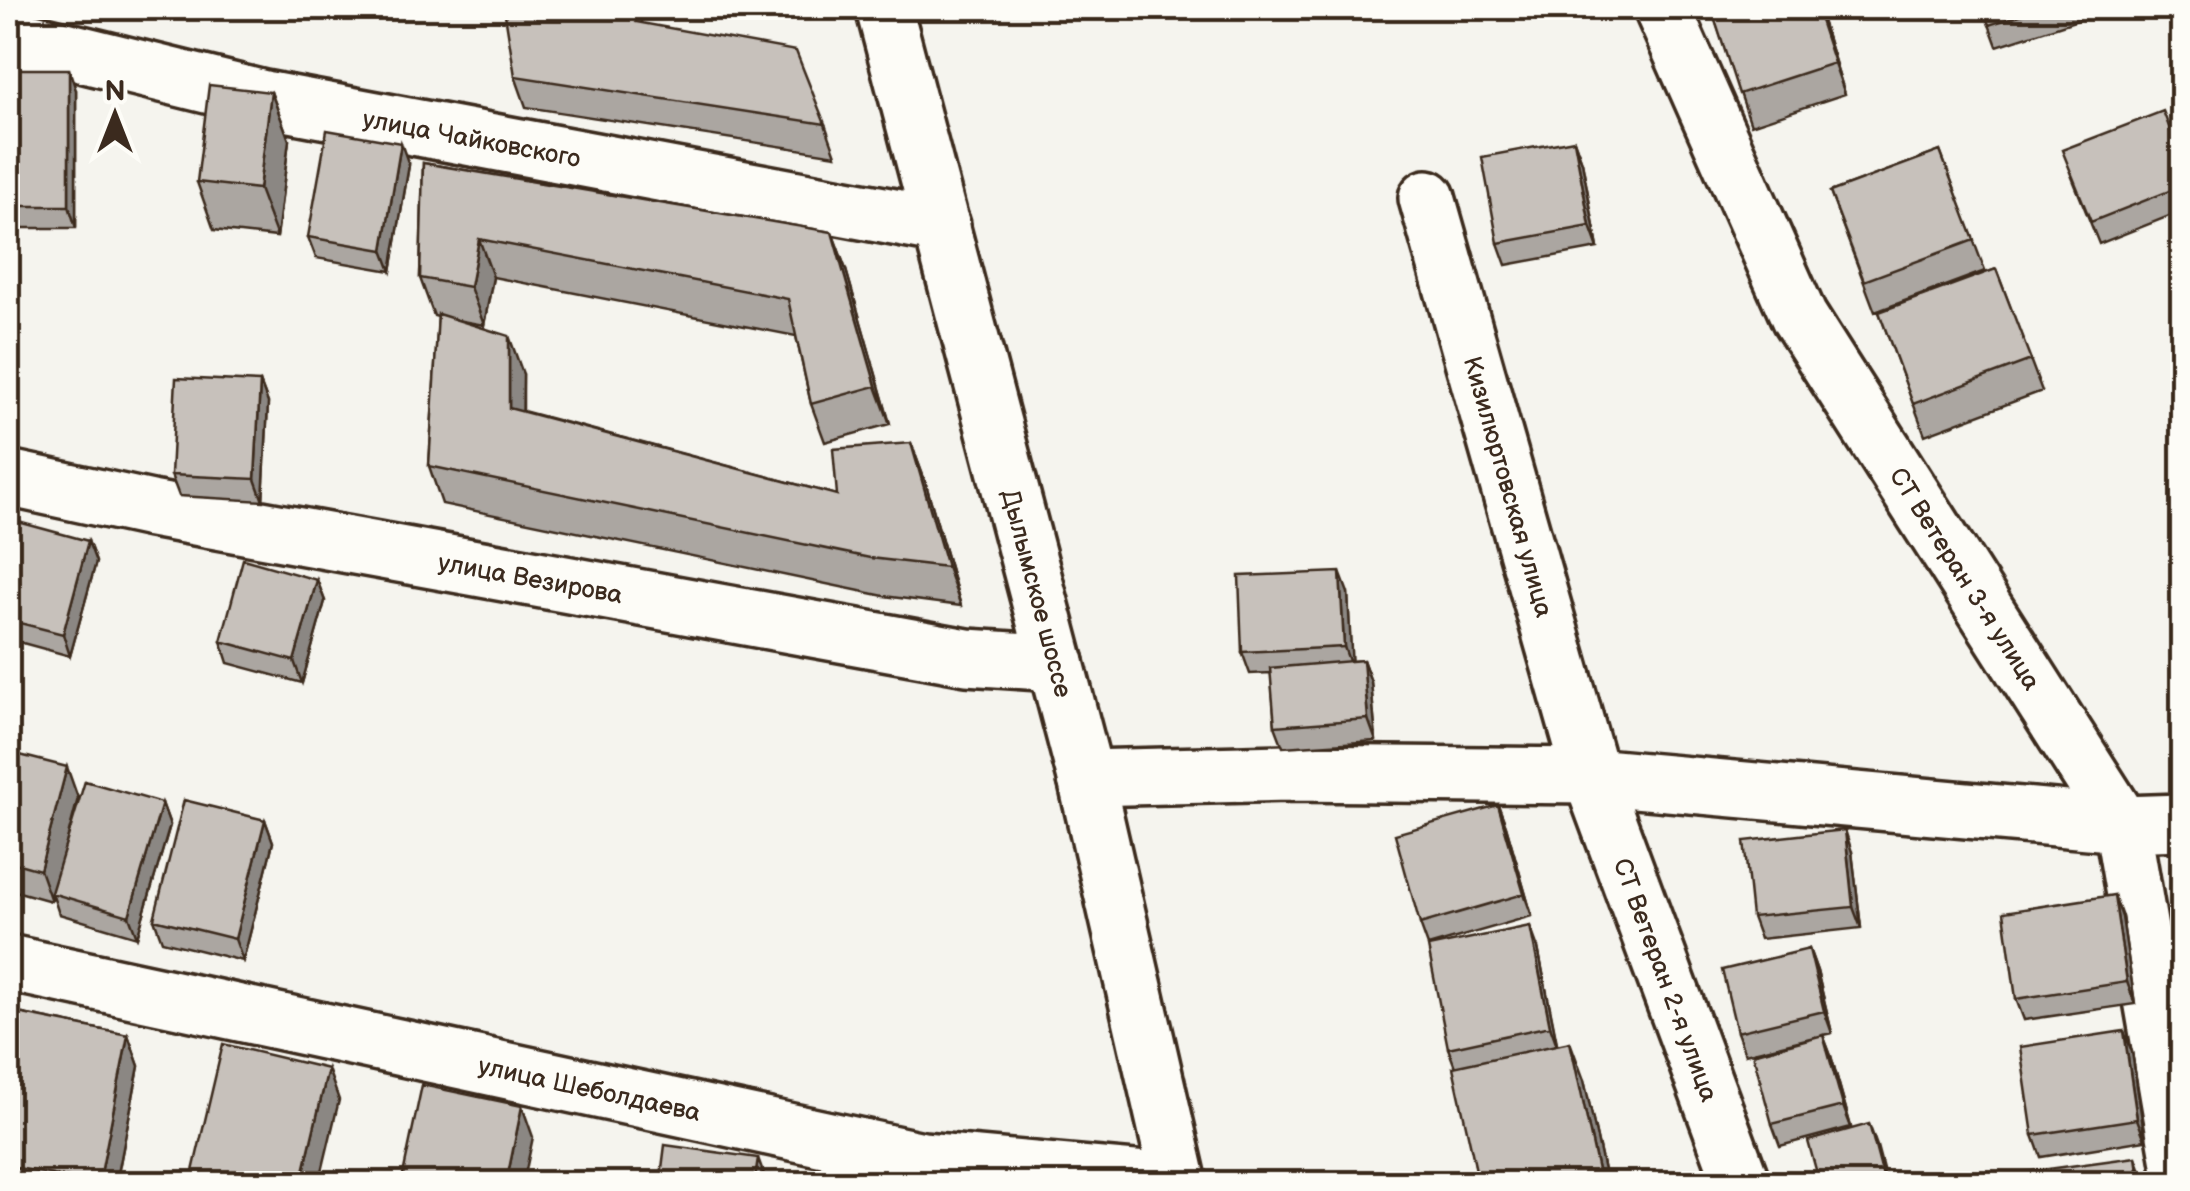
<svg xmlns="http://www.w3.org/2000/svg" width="2190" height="1191" viewBox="0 0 2190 1191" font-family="'Balsamiq Sans',sans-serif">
	<rect width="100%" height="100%" fill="#f5f4ee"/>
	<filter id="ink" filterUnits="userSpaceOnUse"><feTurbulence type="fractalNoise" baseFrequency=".01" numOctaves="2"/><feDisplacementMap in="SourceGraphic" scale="20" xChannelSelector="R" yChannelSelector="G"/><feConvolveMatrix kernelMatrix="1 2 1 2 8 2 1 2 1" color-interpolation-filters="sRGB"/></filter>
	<g filter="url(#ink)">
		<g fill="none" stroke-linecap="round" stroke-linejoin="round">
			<defs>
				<g id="minor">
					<path id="s1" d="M1662,8L1799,317L2122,824L2182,1175"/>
					<path id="s2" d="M8,36L264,99L942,226"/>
					<path id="s3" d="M1427,198L1591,776L1742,1184"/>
					<path id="s4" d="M8,478L151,509L967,657L1056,663"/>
					<path d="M1086,778L1288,773L1591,776L2122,824L2182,822"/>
					<path id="s5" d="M8,963L922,1160L1179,1183"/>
				</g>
				<g id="secondary">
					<path id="s6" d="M884,8L1086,778L1179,1184"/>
				</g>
			</defs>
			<use href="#minor" stroke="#3b2a1e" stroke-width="62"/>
			<use href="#secondary" stroke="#3b2a1e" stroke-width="62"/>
			<use href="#minor" stroke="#fdfcf7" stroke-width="55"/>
			<use href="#secondary" stroke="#fdfcf7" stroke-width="55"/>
		</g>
		<path fill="#aba6a1" stroke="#3b2a1e" stroke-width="2.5" d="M1711,8H1818L1845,94L1751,125Z
			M1983,8H2112V9L1997,46Z
			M642,23L825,124L836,155L526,107L515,76Z
			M8,69L76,90V228H8Z
			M271,92L289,140L277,237L214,230L197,182Z
			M1574,140L1582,162L1598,248L1506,265L1498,243Z
			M1940,151L1985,271L1875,312L1830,192Z
			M2182,161V211L2099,244L2070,172Z
			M423,163L832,232L846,270L890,424L825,442L811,404L796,336L493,277L484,325L462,321L523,374V411L837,495L911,443L925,481L961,606L884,596L442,504L429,466L438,317L434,316L420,278Z
			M409,165L391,271L316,258L308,237Z
			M1996,269L2042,391L1925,435L1879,312Z
			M260,382L268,403L263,501L179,496L171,475Z
			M8,534L88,541L96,562L70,656L8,639Z
			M317,580L325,601L302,683L228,663L221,641Z
			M1348,593L1351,661L1363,660L1371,682L1376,741L1283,747L1275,726L1271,673L1250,674L1242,652Z
			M8,752L78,798L69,833L162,803L170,825L137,937L59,914L53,896L51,901L8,889Z
			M1498,805L1506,826L1532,916L1428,946L1420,924Z
			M265,820L273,842L243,961L162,941L154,919Z
			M1852,852L1861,928L1760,939L1752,917Z
			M2122,917L2135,1004L2024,1020L2016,999Z
			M1538,948L1557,1045L1584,1080L1607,1184H1479L1455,1067L1448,1048Z
			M1809,949L1817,971L1832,1033L1823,1035L1831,1056L1851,1127L1780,1146L1772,1124L1814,1037L1745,1054L1737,1032Z
			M8,1011L128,1035L139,1066L116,1184H8Z
			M2132,1052L2145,1140L2041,1157L2033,1135Z"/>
		<path fill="#8b8783" stroke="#3b2a1e" stroke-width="2.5" d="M633,8H640L647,53L636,22Z
			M1816,8H1818L1845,94L1834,63Z
			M69,69L76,90V228L69,206Z
			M271,92L289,140L277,237L259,189Z
			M1574,140L1582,162L1598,248L1590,226Z
			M401,143L409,165L391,271L383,250Z
			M832,232L846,270L890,424L876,386Z
			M479,239L493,277L484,325L470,287Z
			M509,336L523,374L522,446L509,408Z
			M260,382L268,403L263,501L255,479Z
			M911,443L925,481L961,606L947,567Z
			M88,541L96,562L70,656L63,634Z
			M1340,572L1348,593L1352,669L1344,647Z
			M317,580L325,601L302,683L294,661Z
			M1363,660L1371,682L1376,741L1368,719Z
			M67,767L78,798L53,893H51V901L40,870Z
			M162,803L170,825L137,937L129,916Z
			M1498,805L1506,826L1532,916L1524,894Z
			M265,820L273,842L243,961L235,939Z
			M1845,830L1852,852L1861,928L1853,907Z
			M2114,895L2122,917L2135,1004L2127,982Z
			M1530,926L1538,948L1558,1048L1550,1026Z
			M1809,949L1817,971L1832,1033L1824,1011Z
			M2124,1031L2132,1052L2145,1140L2137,1119Z
			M128,1035L139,1066L116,1184H99Z
			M1823,1035L1831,1056L1851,1127L1843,1106Z
			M1570,1042L1584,1080L1607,1184H1601Z
			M328,1069L339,1100L319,1184H301Z
			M522,1106L533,1137L523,1184H506Z
			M1869,1124L1877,1146L1887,1184H1885Z
			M2136,1157L2144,1179L2145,1184H2140Z
			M758,1158L766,1180L765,1184H754Z"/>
		<path fill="#c7c1bb" stroke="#3b2a1e" stroke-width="2.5" d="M504,8H633L636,22L796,51L825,124L515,76Z
			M1711,8H1816L1834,63L1739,94Z
			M1983,8H2042L1989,25Z
			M8,69H69V206H8Z
			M209,85L271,92L259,189L197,182Z
			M2163,111L2182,161V186L2091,222L2062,150Z
			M327,130L401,143L383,250L308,237Z
			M1574,140L1590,226L1498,243L1482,157Z
			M1940,151L1974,240L1864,281L1830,192Z
			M423,163L832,232L876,386L811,404L788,299L479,239L470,287L420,278Z
			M1996,269L2031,360L1913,404L1879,312Z
			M438,314L509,336V408L837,495L833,449L911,443L947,567L870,558L429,466Z
			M176,378L260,382L255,479L171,475Z
			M11,520L88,541L63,634L8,620V534Z
			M243,559L317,580L294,661L221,641Z
			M1340,572L1344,647L1242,652L1239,576Z
			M1363,660L1368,719L1275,726L1270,668Z
			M8,752L67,767L40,870L8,861Z
			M85,781L162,803L129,916L51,893Z
			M184,800L265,820L235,939L154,919Z
			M1498,805L1524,894L1420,924L1395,834Z
			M1845,830L1853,907L1752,917L1744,841Z
			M2114,895L2127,982L2016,999L2004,912Z
			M1530,926L1550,1026L1448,1048L1428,947Z
			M1809,949L1824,1011L1737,1032L1722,970Z
			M8,1011L128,1035L99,1184L8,1166Z
			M2124,1031L2137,1119L2033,1135L2020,1047Z
			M1823,1035L1843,1106L1772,1124L1753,1054Z
			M1570,1042L1601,1184H1479L1453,1067Z
			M223,1044L328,1069L301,1184H190Z
			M422,1085L522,1106L506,1184H401Z
			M1869,1124L1885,1184H1820L1808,1141Z
			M665,1145L758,1158L754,1184H660Z
			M2136,1157L2140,1184H2027L2026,1172Z"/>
	</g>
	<g text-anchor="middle" stroke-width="10" stroke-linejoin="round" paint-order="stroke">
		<g font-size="25" fill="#3b2a1e" stroke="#fdfcf7">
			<text dy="9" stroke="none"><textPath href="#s2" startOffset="475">улица Чайковского</textPath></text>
			<text dy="9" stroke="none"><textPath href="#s3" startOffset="300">Кизилюртовская улица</textPath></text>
			<text dy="9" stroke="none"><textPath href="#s4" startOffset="532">улица Везирова</textPath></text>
			<text dy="9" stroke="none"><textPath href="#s1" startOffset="648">СТ Ветеран 3-я улица</textPath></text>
			<text dy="9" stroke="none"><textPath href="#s6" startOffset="605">Дылымское шоссе</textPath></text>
			<text dy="9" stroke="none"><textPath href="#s3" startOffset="818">СТ Ветеран 2-я улица</textPath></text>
			<text dy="9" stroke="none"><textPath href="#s5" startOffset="595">улица Шеболдаева</textPath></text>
		</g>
	</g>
	<rect width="2190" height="1191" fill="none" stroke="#fdfcf7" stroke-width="40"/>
	<rect x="20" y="20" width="2150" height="1151" fill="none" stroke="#3b2a1e" stroke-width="4" filter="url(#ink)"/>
	<g transform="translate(115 115)" stroke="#fdfcf7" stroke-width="8" paint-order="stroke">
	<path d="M0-8L18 38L0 25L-18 38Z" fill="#3b2a1e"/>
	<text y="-15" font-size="28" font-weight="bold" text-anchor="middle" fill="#3b2a1e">N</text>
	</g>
</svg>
